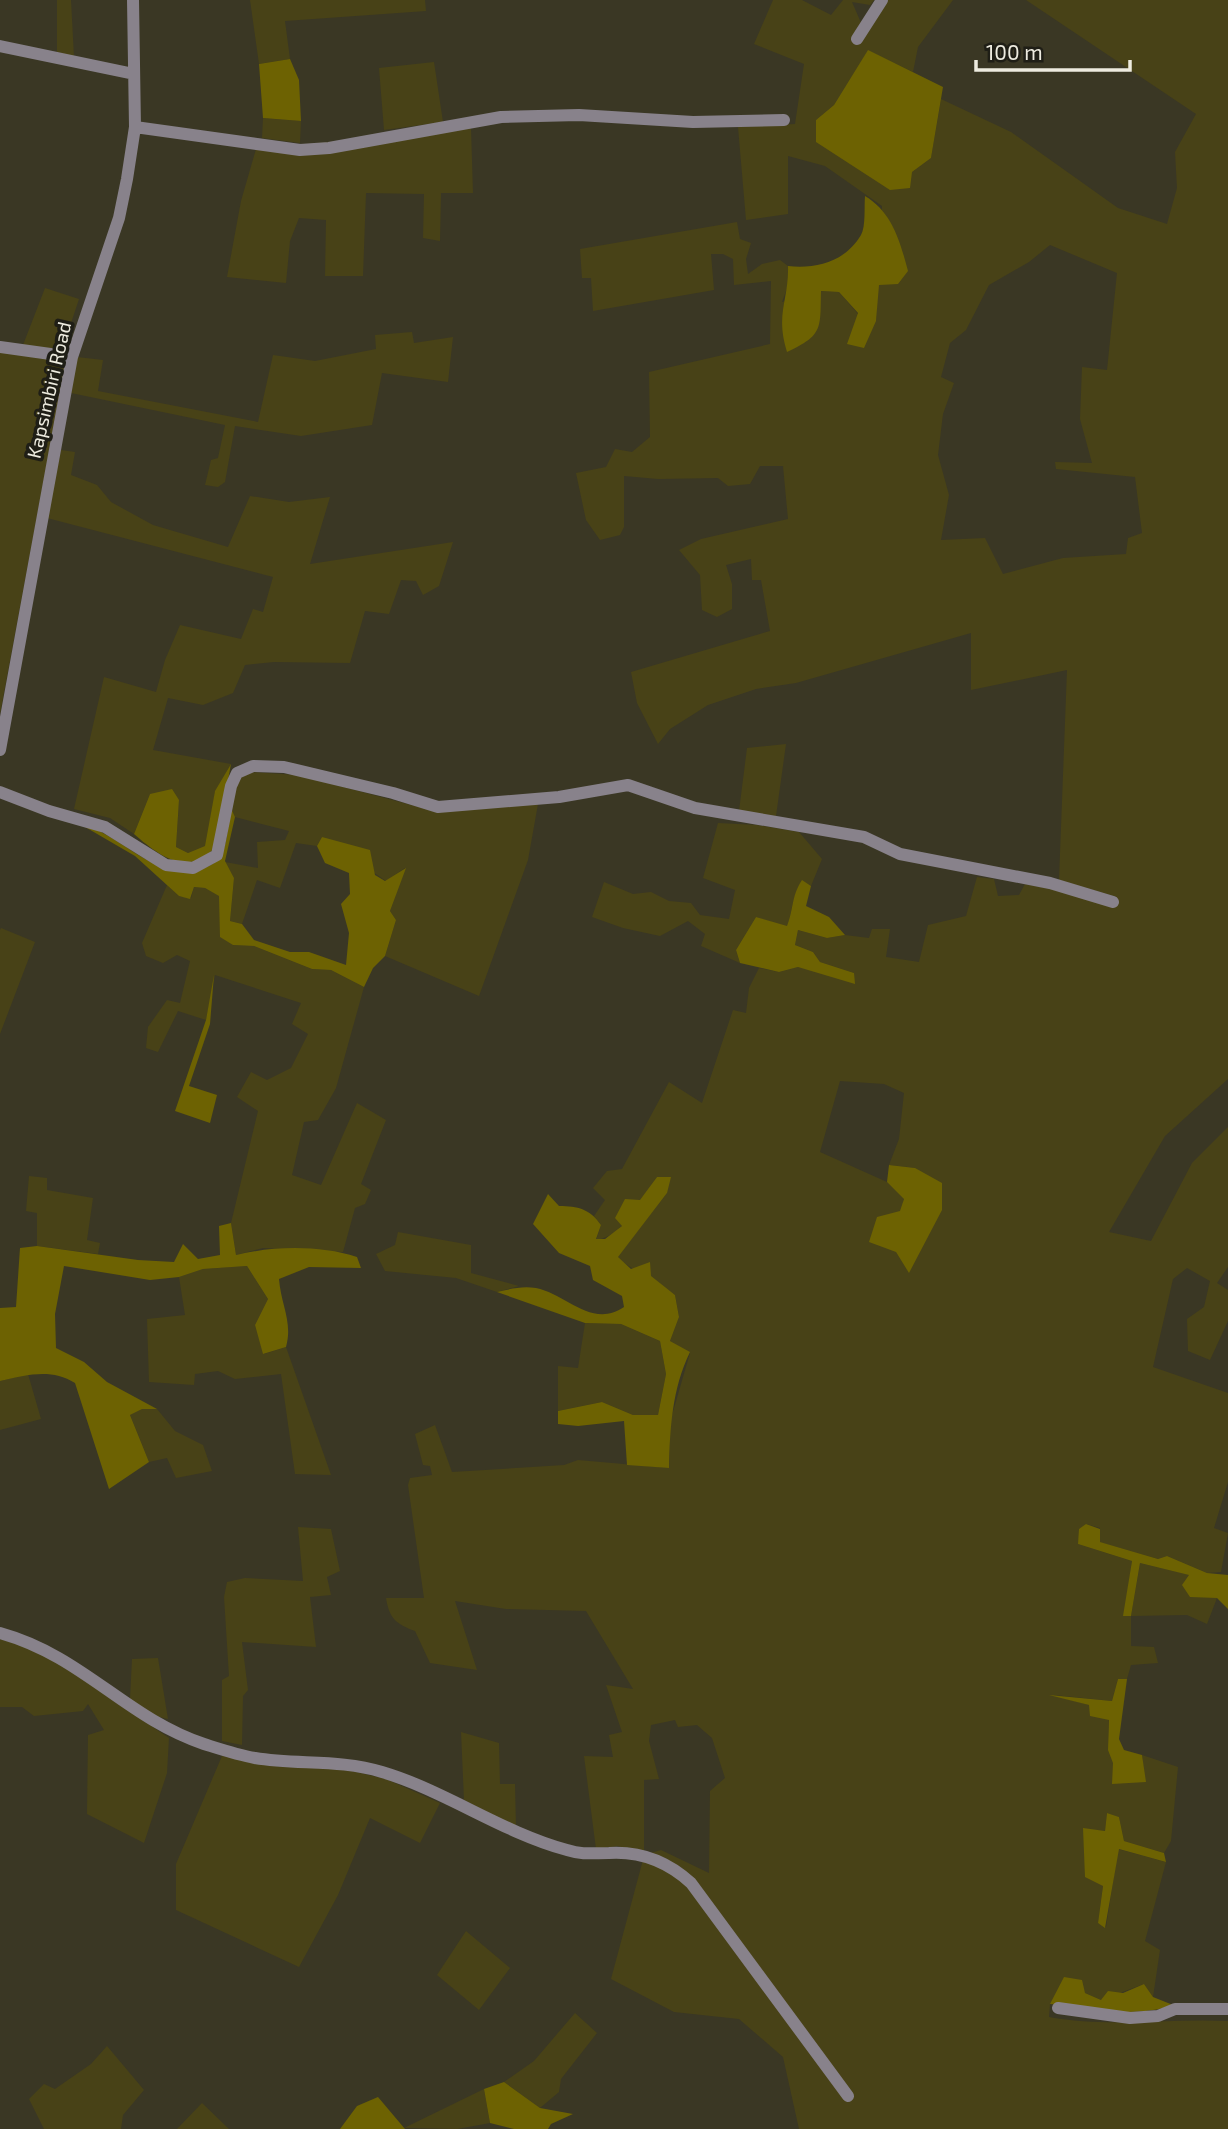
<svg xmlns="http://www.w3.org/2000/svg" width="1228" height="2129" viewBox="0 0 1228 2129" font-family="'Exo 2',sans-serif">
	<rect width="100%" height="100%" fill="#3a3724"/>
	<path fill="#484217" fill-rule="evenodd" d="M57,0H71L74,57L57,52Z
		M250,0H425L426,11L285,21L290,59L259,64Z
		M773,0H802L831,15L843,0H874L870,5L852,2L862,25L886,0H953L918,47L913,72L868,51L834,105L816,120L912,172L931,158L941,99L1011,132L1118,208L1167,224L1177,188L1175,152L1196,114L1026,0H1228V1079L1165,1136L1109,1232L1151,1241L1192,1163L1228,1127V1267L1217,1283L1228,1290V1321L1210,1360L1188,1351L1187,1319L1204,1307L1210,1281L1187,1268L1173,1279L1153,1367L1228,1393V1482L1214,1528L1228,1533L1221,1572L1207,1573L1167,1556L1158,1559L1099,1542L1100,1528L1086,1524L1078,1544L1132,1561L1124,1616H1131L1140,1563L1190,1575L1217,1598L1207,1624L1187,1615L1131,1616V1646L1154,1647L1158,1663L1131,1665L1127,1679H1118L1112,1701L1054,1695L1089,1705L1109,1720C1107,1762 1111,1762 1145,1782L1142,1755L1178,1767L1171,1841L1164,1853L1124,1841L1119,1817L1107,1813L1105,1831L1083,1829L1103,1886L1098,1923L1106,1927L1118,1849L1166,1862L1145,1941L1160,1950L1153,1997L1144,1984L1101,2000L1085,1993L1050,2004L1049,2017C1108,2028 1168,2018 1228,2021V2129H799L783,2057L739,2019L674,2012L611,1979L644,1856L618,1846L596,1849L584,1756L613,1757L609,1735L622,1732L606,1685L633,1689L586,1611L506,1609L455,1601L477,1670L430,1663L415,1631C396,1624 389,1618 386,1598H424L408,1485L410,1478L432,1475L430,1466L423,1465L415,1434L435,1425L452,1472L564,1465L578,1460L669,1468L670,1422L690,1353L670,1341L679,1317L675,1295C655,1280 634,1272 617,1257L667,1193L657,1177C641,1199 625,1236 596,1240L601,1225L594,1216L605,1200L593,1188L607,1171L622,1169L669,1082L702,1103L733,1010L746,1013L749,988L759,968L779,972L798,967L854,973L820,962L813,952L795,945L798,930L827,938L845,935L869,938L872,929H890L886,957L919,962L928,925L966,916L977,877L994,879L998,896L1019,895L1025,884L1062,891L1116,906L1117,897L1059,880L1067,670L971,690V633L796,683L756,689L708,705L670,729L658,744L637,703L631,672L770,631L761,580H752L751,559L726,565L732,584V609L717,617L702,610L700,575L679,550L701,539L788,519L783,466H760L750,484L728,486L718,478L658,479L624,476V527L620,535L600,540L586,520L576,473L606,467L615,449L632,452L650,437L649,372L770,344L771,281L734,285L733,259L723,254H711L714,290L593,311L591,278H582L580,249L737,222L740,239L751,243L746,259L748,274L762,264L780,260L788,266V286L782,302L820,291L839,292L858,314L876,321L882,206L825,166L788,156V214L746,220L738,127L795,124L804,64L754,44ZM1050,245L1117,273L1107,370L1082,367L1080,419L1092,463L1055,462L1056,469L1135,477L1142,533L1128,538L1126,554L1063,558L1003,574L985,538L941,540L949,495L938,455L943,414L954,383L941,377L950,343L966,330L989,285L1029,262ZM840,1081L884,1084L904,1093L899,1139L889,1165L915,1168L909,1272L896,1252L904,1198L887,1182L820,1152ZM675,1720L678,1727L697,1725L712,1738L725,1778L710,1791L709,1873L661,1850L644,1855V1780L659,1779L649,1741L651,1725Z
		M434,62L443,122L384,130L379,68Z
		M263,118L301,121L300,143L262,138Z
		M471,128L473,193H441L440,241L423,238L424,194L366,193L363,276H325L326,220L299,218L290,241L286,283L227,277L241,201L256,149Z
		M45,288L79,299L62,350L23,345Z
		M412,332L414,343L453,337L448,382L382,373L372,425L301,436L235,426L225,482L218,487L205,485L211,460L218,458L225,425L71,393L77,357L103,360L98,391L258,422L273,355L315,361L376,349L375,335Z
		M0,352L66,361L0,714Z
		M61,450L75,452L71,475L97,485L111,502L153,525L228,547L250,496L289,502L330,497L310,564L453,542L439,586L423,595L416,581L401,580L389,614L365,611L350,663L274,662L245,665L233,693L203,705L168,698L153,750L231,764L215,792L206,846L188,853L176,847L179,800L150,794L134,834L110,818L74,809L104,677L156,692L165,660L180,625L241,639L253,609L263,612L273,577L47,518Z
		M786,744L776,816L739,811L747,748Z
		M248,772L298,775L434,811L538,804L528,860L479,996L385,956L396,920L390,911L405,868L386,881L322,837L317,846L296,843L280,888L257,880L242,924L230,921L234,878L225,862L258,868L257,842L285,840L289,831L235,817L231,808L238,779Z
		M718,823L757,825L799,832L822,859L811,886L802,881C792,896 793,910 787,927L756,917L736,950L740,963L701,946L705,934L688,921L660,936L623,928L592,917L604,882L633,894L651,892L669,901L691,903L700,915L729,919L735,890L703,878Z
		M167,885L179,896L191,898L194,887L205,888L220,896L233,945L254,946L312,969L331,970L364,987L336,1088L318,1120L304,1122L292,1175L321,1185L357,1103L386,1120L361,1184L371,1190L365,1204L355,1208L343,1252L263,1248L236,1255L231,1223L258,1111L237,1097L251,1072L267,1080L291,1068L308,1034L292,1024L301,1003L215,975L206,1020L178,1011L158,1052L146,1048L148,1027L167,1000L180,1003L190,961L177,955L163,963L146,956L142,943Z
		M1,928L35,942L0,1034V930Z
		M29,1176L47,1178V1190L93,1198L87,1240L100,1243L98,1254L37,1246V1213L26,1211Z
		M398,1232L471,1245V1273L519,1286L497,1292L456,1278L385,1271L376,1254L395,1245Z
		M247,1266L268,1299L255,1325L264,1354L286,1347L331,1475L295,1474L281,1374L235,1379L218,1371L195,1374L194,1385L149,1382L147,1319L185,1315L179,1277L203,1269Z
		M585,1323L621,1324L660,1341L666,1374L658,1415H633L602,1402L558,1411V1366L578,1368Z
		M28,1374L41,1419L0,1430V1381Z
		M141,1409H157L175,1431L203,1445L212,1471L176,1478L167,1458L149,1462L130,1415Z
		M298,1527L331,1529L340,1571L327,1577L331,1595L310,1597L316,1647L242,1642L248,1690L243,1696L242,1745L222,1741V1680L229,1676L224,1597L227,1582L245,1578L303,1581Z
		M0,1639C65,1656 114,1701 169,1738L167,1773L144,1843L87,1814L88,1735L104,1730L88,1704L83,1711L34,1716L22,1707H0Z
		M158,1658L168,1719L155,1716L130,1699L132,1659Z
		M461,1732L499,1743L500,1784H515L516,1827L464,1800Z
		M222,1756L283,1767L339,1768L386,1779L440,1803L420,1843L370,1818L338,1895L299,1967L176,1910V1864Z
		M466,1931L510,1968L479,2010L437,1975Z
		M575,2013L597,2033L561,2079L559,2092L540,2108L504,2082L534,2061Z
		M107,2046L144,2090L123,2115L121,2129H44L29,2099L44,2084L55,2089L91,2064Z
		M484,2089L490,2123L457,2129L404,2128Z
		M202,2103L229,2129H177Z"/>
	<path fill="#6d6202" d="M868,50L943,87L931,158L912,172L910,188L890,190L816,142V120L834,105Z
		M290,59L299,80L301,121L263,118L259,64Z
		M865,196C892,212 900,241 908,271L898,284L879,285L876,321L864,348L847,344L858,313L839,292L821,291C820,328 824,335 787,352C775,313 789,301 788,266C816,269 845,262 861,235C866,226 864,207 865,196Z
		M231,764L216,846C189,879 158,855 134,834L150,794L172,789L179,800L176,847L188,853L205,846L215,791Z
		M231,808L235,817L225,861L234,878L230,921L242,924L254,940L290,952H309L346,965L349,933L341,904L350,894L349,873L325,863L317,846L322,837L370,850L375,875L385,881L406,868L390,911L396,920L385,956L373,968L364,987L331,970L312,969L254,946L233,945L220,937L219,896L205,888L194,887L190,899L179,896L135,856L80,824C124,834 160,889 209,866C215,863 221,858 223,851C228,838 228,822 231,808Z
		M802,880L811,886L806,906L829,917L845,935L827,938L798,930L795,945L813,952L820,962L854,973L855,984L798,967L779,972L740,963L736,950L756,917L787,926C794,908 791,897 802,880Z
		M214,975L210,1024L189,1086L217,1095L210,1123L175,1111L206,1020Z
		M889,1165L915,1168L942,1183V1210L909,1273L896,1252L869,1242L877,1217L900,1211L904,1199L887,1182Z
		M657,1177H671L667,1193L618,1257L631,1269L650,1262L651,1276L675,1295L679,1317L670,1341L690,1352C672,1389 670,1428 669,1468L627,1465L624,1421L578,1426L558,1424V1411L602,1402L633,1415H658L666,1374L660,1341L621,1324L585,1323L497,1292C511,1289 521,1286 536,1288C566,1294 592,1329 624,1307L622,1296L593,1280L590,1266L559,1253L533,1224L548,1194L559,1206C578,1206 590,1209 601,1225L596,1239H605L622,1226L615,1218L625,1199L640,1200Z
		M231,1223L236,1255C273,1246 320,1245 357,1257L361,1268L309,1267L279,1279C281,1305 293,1322 286,1347L263,1354L255,1325L268,1299L247,1266L203,1269L179,1277L150,1280L64,1266L55,1314L56,1348L84,1362L107,1382L157,1409H142L130,1415L149,1462L109,1489L75,1383C51,1368 27,1375 0,1381V1308L16,1307L20,1248L37,1246L138,1260L174,1262L183,1244L198,1259L220,1255L219,1226Z
		M1086,1524L1100,1529V1542L1158,1559L1167,1556L1207,1573L1228,1575V1609L1217,1598L1190,1597L1182,1585L1189,1575L1140,1563L1131,1616H1123L1132,1561L1078,1544L1079,1529Z
		M1118,1679H1127L1119,1739L1124,1750L1142,1755L1146,1782L1112,1784L1113,1763L1108,1750L1109,1720L1090,1716L1089,1705L1049,1695L1112,1701Z
		M1107,1813L1119,1817L1124,1841L1164,1853L1166,1862L1119,1849L1105,1928L1098,1923L1103,1886L1085,1877L1083,1828L1105,1831Z
		M1064,1977L1082,1980L1085,1993L1101,2000L1108,1991L1123,1993L1144,1984L1153,1997L1173,2005C1134,2019 1090,2008 1050,2004Z
		M504,2082L540,2108L573,2114L551,2124L548,2129H514L490,2123L484,2089Z
		M378,2097L405,2129H340L357,2106Z"/>
	<g fill="none" stroke-linecap="round" stroke-linejoin="round">
		<path stroke="#88828b" stroke-width="12" d="M857,39L882,0
			M0,46L134,74
			M135,127L300,150L329,148L501,117L579,115L693,122L784,120
			M0,347L72,357
			M0,750L72,357L119,218L127,179L135,127L133,0
			M0,792L49,811L105,827L166,865L193,868L217,855L231,786L237,773L253,766L284,767L393,793L438,807L559,797L628,785L695,808L864,837L900,854L1050,883L1113,902
			M0,1633C83,1656 126,1718 204,1744C220,1749 238,1755 255,1758C297,1765 340,1759 382,1772C446,1791 501,1832 567,1850C583,1855 593,1853 609,1853C641,1851 668,1862 691,1883L848,2096
			M1058,2008L1130,2018L1158,2016L1175,2009H1228"/>
	</g>
	<g text-anchor="middle" stroke-width="7" stroke-linejoin="round" paint-order="stroke">
		<g font-size="19" fill="#edebdf" stroke="#1f1e16">
			<text transform="translate(49 390) rotate(-77)" y="7">Kapsimbiri Road</text>
		</g>
	</g>
	<path d="M976 60v10h154v-10" fill="none" stroke="#edebdf" stroke-width="3.5"/>
	<text x="986" y="60" font-size="21" fill="#edebdf" stroke="#1f1e16" stroke-width="5" paint-order="stroke">100 m</text>
</svg>
